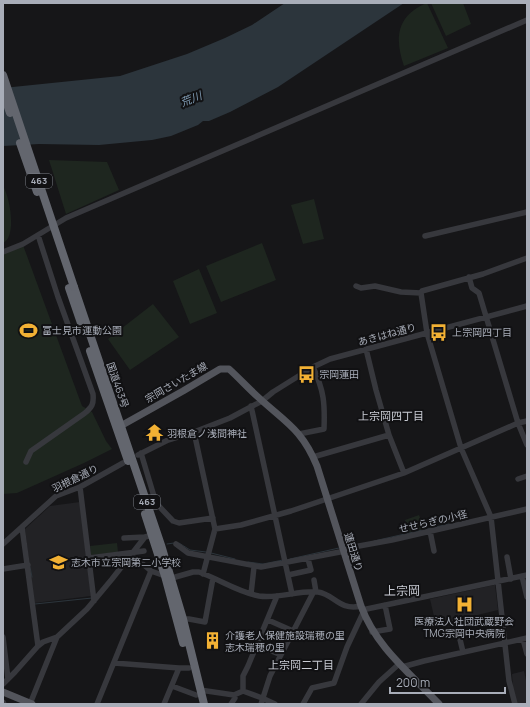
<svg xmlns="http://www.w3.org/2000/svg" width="530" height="707" viewBox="0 0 530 707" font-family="Manrope,'Noto Sans JP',sans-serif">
	<rect width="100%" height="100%" fill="#161618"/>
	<path fill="#222225" d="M80,502L91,596L34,603L25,529L50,506Z
		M494,585H495L498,610L436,625L430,599Z
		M524,671L527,685V703L519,704L517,703L513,688L512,674Z"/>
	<path fill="#1e261f" d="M427,3L448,48L404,66C394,38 397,15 427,3Z
		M431,3H463L471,24L446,36Z
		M49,160L107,162L119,190L66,214Z
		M3,186C10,197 17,237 3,243Z
		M314,199L324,239L303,244L291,205Z
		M262,243L276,280L221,302L206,266Z
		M23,245L82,406L92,412L106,441L112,449L84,463L17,493L3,494V254Z
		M199,269L217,313L190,324L173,281Z
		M153,304L179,337L130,370L108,339Z
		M419,515L424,529L408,532L405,520Z
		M117,543L118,552L91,555L90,546Z"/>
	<path fill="#2c353c" d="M285,3H404L278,87L230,112L209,121H203L198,125L171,136L152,140L99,145L39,144L3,146V88L120,76L187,54L225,38L252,25Z"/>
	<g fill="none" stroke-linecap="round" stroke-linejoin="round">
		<path stroke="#2c353c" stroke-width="1" d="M374,541L449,524
			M179,543L190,550L206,552
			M167,544L174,543
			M211,553L235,559
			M290,559L339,548
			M248,562L263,564L283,560
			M92,565L93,563L124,558
			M30,567L32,577
			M35,604L92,598"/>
		<path stroke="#37383d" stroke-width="5.5" d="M425,236L527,212
			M3,252L23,244L66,218L527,20
			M469,277L472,288L479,293L518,423L527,445
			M356,286L361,288L375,286L401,292L421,293L422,291L483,274L527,258
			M421,293L427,333L461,448L491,517L509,681L515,704
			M366,349L376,390L389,435L404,473
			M251,406L292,594
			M194,432L215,529L203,574
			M299,434L324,429C325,403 324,391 313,367
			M141,453L156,503L173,521L179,523L213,518
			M138,455L168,440L194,432L230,418L262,401L273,392L313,367L330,359L527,306
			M313,457L389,435
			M26,462L31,451L85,413C92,407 94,404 93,394L58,297L38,235
			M518,479L527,476
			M80,487L94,601
			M22,527L38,646
			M215,529L241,525L291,511L404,473L518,423L527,421
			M430,531L434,551
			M124,538L145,537
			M3,544L56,496L80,487L123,463
			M176,544L188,553L261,567L340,552L348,548L392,540L527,509
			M129,557L137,559L151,571L165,576
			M507,557L511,579
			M89,558L144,551
			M3,569L28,565
			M288,575L311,570L308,559
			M522,576L527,597
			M172,578L193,572H199C219,579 238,592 259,596C279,599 299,590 318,592C334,594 339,611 361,606
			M314,580L316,592
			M251,594L254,567
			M362,610L527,575
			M183,619H189L205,622L213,578
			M268,620L293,631
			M372,632L390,629L385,605
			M451,632L458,631L463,652
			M3,637L8,679
			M523,639L527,654
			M265,648L281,655
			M114,663L179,668H189
			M402,667L424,661L527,638
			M3,684L15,672L38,646L43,642L57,637L87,609L112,579L145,537L152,535
			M172,686L196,695
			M200,690L234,695L243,691L262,698L275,704
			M243,691V676L248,666L277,596
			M3,702L4,704
			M30,704L57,637
			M97,704L151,571
			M164,704L179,668
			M231,704L235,698L234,695
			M261,704L270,676L313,593
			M303,704L312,688L334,683L347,647L363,613
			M361,704L379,682L399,664"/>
		<path stroke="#53555c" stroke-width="7" d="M117,428L183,391L220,369H229C239,378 248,388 258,397C285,422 302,429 317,466L361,606C376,647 410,673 439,704
			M3,692L32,704"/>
		<path stroke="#63666e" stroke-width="8" d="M74,287L161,545L183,619L204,704
			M69,288L83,329
			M90,351L128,461
			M145,514L165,576L183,643"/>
		<path stroke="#63666e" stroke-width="8" d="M3,75L74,287
			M3,93L10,113
			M20,143L37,192"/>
	</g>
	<defs>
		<symbol id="stadium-bare" viewBox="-9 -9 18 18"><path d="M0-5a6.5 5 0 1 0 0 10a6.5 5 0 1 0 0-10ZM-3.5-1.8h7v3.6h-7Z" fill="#f2b134" stroke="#111113" stroke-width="2.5" paint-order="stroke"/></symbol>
		<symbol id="bus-bare" viewBox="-9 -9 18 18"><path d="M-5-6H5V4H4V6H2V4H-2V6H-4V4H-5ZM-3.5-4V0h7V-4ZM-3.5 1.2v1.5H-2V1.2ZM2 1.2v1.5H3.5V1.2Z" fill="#f2b134" stroke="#111113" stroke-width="2.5" paint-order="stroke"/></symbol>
		<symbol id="temple-bare" viewBox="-9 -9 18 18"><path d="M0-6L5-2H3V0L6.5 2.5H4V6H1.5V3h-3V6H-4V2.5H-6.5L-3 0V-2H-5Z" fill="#f2b134" stroke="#111113" stroke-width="2.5" paint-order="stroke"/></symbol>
		<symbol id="school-bare" viewBox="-9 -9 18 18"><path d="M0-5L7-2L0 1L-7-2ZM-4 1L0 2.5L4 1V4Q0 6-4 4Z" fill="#f2b134" stroke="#111113" stroke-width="2.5" paint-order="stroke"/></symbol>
		<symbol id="hospital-bare" viewBox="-9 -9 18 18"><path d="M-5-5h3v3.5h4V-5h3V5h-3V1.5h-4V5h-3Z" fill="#f2b134" stroke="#111113" stroke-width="2.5" paint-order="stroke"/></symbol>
		<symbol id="building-bare" viewBox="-9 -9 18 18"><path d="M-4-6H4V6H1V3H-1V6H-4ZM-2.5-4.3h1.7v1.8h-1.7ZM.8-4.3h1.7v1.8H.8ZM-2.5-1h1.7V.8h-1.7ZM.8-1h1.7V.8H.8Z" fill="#f2b134" stroke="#111113" stroke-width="2.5" paint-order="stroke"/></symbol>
	</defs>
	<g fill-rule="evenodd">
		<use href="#stadium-bare" x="16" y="318" width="25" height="25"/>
		<use href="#bus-bare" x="426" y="320" width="25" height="25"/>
		<use href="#bus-bare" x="294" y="362" width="25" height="25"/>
		<use href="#temple-bare" x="142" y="420" width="25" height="25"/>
		<use href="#school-bare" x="46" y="550" width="25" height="25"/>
		<use href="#hospital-bare" x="452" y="592" width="25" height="25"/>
		<use href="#building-bare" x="200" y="628" width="25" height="25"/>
	</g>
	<g text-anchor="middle" stroke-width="4" stroke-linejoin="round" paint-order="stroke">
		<g fill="#111113" stroke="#7b7e86" stroke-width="1">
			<rect x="26" y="174" width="26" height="14" rx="3"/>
			<rect x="134" y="495" width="26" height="14" rx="3"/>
		</g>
		<g font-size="9" font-weight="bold" fill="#a8adb8">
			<text x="39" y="184">463</text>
			<text x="147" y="505">463</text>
		</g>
		<g font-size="10" fill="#a8adb8" stroke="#111113" text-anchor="start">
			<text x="42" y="334">富士見市運動公園</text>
			<text x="452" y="336">上宗岡四丁目</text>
			<text x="319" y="378">宗岡蓮田</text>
			<text x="167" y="437">羽根倉ノ浅間神社</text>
			<text x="71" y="566">志木市立宗岡第二小学校</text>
			<text x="464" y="625" text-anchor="middle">医療法人社団武蔵野会<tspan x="464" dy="12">TMG宗岡中央病院</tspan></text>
			<text x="225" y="639">介護老人保健施設瑞穂の里<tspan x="225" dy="12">志木瑞穂の里</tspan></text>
		</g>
		<g font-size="10" fill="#a8adb8" stroke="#111113">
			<text transform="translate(387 334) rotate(-15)" y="4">あきはね通り</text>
			<text transform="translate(176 382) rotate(-30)" y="4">宗岡さいたま線</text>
			<text transform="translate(118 385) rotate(71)" y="4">国道463号</text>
			<text transform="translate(75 478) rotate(-26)" y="4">羽根倉通り</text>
			<text transform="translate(433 521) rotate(-13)" y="4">せせらぎの小径</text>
			<text transform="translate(354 552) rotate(73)" y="4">蓮田通り</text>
		</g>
		<g font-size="11" font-style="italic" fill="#7f9bb3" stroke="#111113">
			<text transform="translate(191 99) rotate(-22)" y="4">荒川</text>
		</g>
		<g font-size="11" fill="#c9ccd4" stroke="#111113">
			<text x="391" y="420">上宗岡四丁目</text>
			<text x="301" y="669">上宗岡二丁目</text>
		</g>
		<g font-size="12" fill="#c9ccd4" stroke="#111113">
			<text x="402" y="595">上宗岡</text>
		</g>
	</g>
	<rect width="530" height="707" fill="none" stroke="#a8adb8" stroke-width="8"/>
	<path d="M390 687v6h115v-6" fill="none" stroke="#a8adb8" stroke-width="2"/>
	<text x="396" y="687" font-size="12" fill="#a8adb8" stroke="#111113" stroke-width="3" paint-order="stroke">200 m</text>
</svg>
